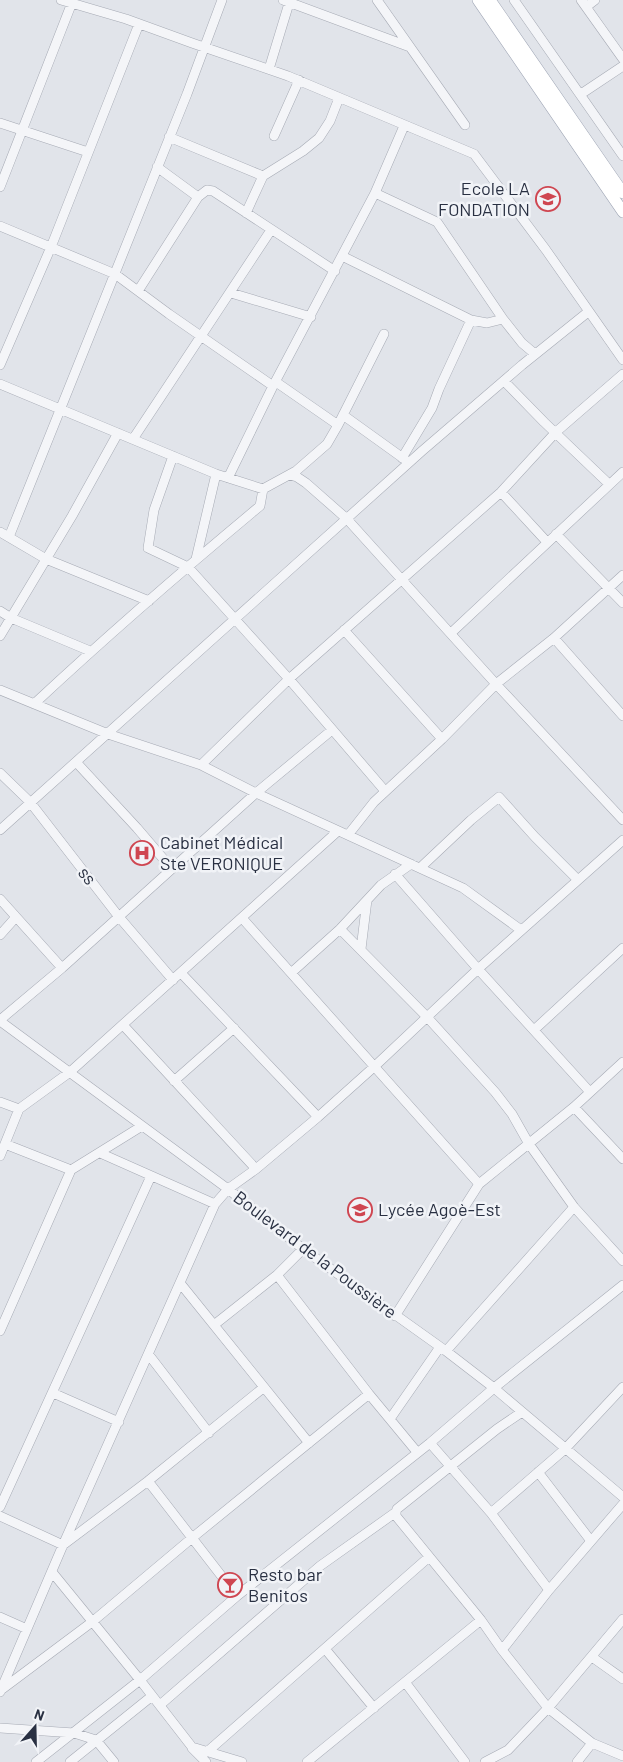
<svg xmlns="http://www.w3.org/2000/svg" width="623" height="1762" viewBox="0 0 623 1762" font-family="Barlow,sans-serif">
	<rect width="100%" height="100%" fill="#e1e4ea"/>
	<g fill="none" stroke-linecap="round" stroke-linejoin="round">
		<defs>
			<path id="minor" d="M61,0L126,19L192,43L288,76L474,154L546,250L623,360
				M283,0L410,47
				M377,0L465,125
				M514,0L623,156
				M581,0L623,59
				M586,7L595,0
				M269,69L290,0
				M581,94L623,66
				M0,123L88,152
				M274,136L299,80
				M169,137L263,176
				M157,167L198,197
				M0,187L73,0
				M375,193L437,222L503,319L522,343L535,354
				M246,213L263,176L303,151L319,138L330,121L339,98
				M0,226L115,274L169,314L273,386
				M342,256L471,320L487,323L503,319
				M138,291L198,197L207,190L213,191L335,271
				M231,293L311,317
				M0,365L51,247L139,24
				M504,381L544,422L609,484
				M276,382L338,425
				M0,384L216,474L263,489L296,471L327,444L338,425L384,334
				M343,415L407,461
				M133,439L271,230
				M173,456L154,510L148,548L188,567L289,679L385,791
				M402,458L432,408L439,389L471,320
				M290,475L297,477L306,483L347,519L496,684L623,820
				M228,478L273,386L375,193L404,126
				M501,492L547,542
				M0,532L46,559L149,601
				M556,534L623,603
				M9,537L187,94L222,0
				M196,559L216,474
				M0,611L11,618L90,651
				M344,630L442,739
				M451,633L623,472
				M0,636L72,516L118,433
				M554,638L623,716
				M0,690L108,734L201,765L256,793L463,888L521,930
				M34,704C107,636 183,570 260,506L263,489
				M76,762L137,828L172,869
				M201,765L289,679L501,492L556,432L623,374
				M0,773L30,802L119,917L173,980
				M0,830L422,451L522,365L588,312
				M348,835L374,802L442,739L496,684L554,638L623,575
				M420,868L471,820L499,797L535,837L578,880
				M395,874L478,969L590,1092
				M0,899L62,968
				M242,918L479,1184
				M340,929L427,1017L495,1092L512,1114L529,1144L574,1207L623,1261
				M0,935L16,917
				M361,949L367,900
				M181,973L318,1117
				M291,973L340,929L381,885L411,864
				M0,1020L62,968L256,793L332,730
				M0,1021L228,1189L303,1249L446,1351L494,1388L623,1497
				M123,1025L256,1169
				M534,1030L623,948
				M174,1081L234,1028
				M0,1102L19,1109
				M574,1107L623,1159
				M5,1144L71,1170L142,1126
				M100,1153L215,1204
				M0,1156L19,1109L70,1072L338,831
				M303,1249L277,1275L369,1394L417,1452
				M180,1283L309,1443
				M395,1316L479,1184L574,1107L623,1062
				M214,1325L277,1275
				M0,1331L71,1170
				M446,1351L574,1207
				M149,1355L209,1433
				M53,1393L119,1422
				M390,1419L440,1347
				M430,1443L491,1513L549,1590
				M538,1472L591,1541
				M148,1481L237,1596
				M0,1507L151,1176
				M396,1512V1516L481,1620L502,1650L548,1708L592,1743L623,1756
				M491,1513L565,1449L623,1387
				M0,1516L63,1545L148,1481L263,1388
				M52,1572L140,1680L192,1747L242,1762
				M0,1617L27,1629
				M326,1650L374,1708
				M502,1650L549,1590L623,1504
				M592,1657L623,1679
				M405,1682L465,1762
				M1,1690L92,1622L192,1538L369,1394
				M0,1692L63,1545L215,1204L228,1189L256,1169L318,1117L375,1066L478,969L623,840
				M160,1705L320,1566L396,1512L397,1509L497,1429L522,1412
				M0,1728L74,1733L96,1740L114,1762
				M192,1748L206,1762
				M207,1752L429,1557
				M36,1762L140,1680L237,1596L430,1443L494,1388L623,1285
				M70,1762L152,1696
				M307,1762L481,1620
				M485,1762L508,1750L548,1708L623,1619
				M577,1762L592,1743"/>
			<path id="major" d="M478,0L623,212
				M490,0L623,193"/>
		</defs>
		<use href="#minor" stroke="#a6aab4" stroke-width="10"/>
		<use href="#major" stroke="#a0a7b6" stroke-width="12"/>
		<use href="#minor" stroke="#f4f5f8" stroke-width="9"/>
		<use href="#major" stroke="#fff" stroke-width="11"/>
	</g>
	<defs>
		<symbol id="school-ring" viewBox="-11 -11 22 22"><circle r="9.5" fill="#f1f3f7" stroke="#cf4651" stroke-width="1.5"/><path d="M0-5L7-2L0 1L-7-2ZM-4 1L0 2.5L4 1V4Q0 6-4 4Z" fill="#cf4651"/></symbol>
		<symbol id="hospital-ring" viewBox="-11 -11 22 22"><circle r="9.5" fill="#f1f3f7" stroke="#cf4651" stroke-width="1.5"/><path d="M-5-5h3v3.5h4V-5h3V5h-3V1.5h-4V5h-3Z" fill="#cf4651"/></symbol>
		<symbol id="bar-ring" viewBox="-11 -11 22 22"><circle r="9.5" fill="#f1f3f7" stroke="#cf4651" stroke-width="1.5"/><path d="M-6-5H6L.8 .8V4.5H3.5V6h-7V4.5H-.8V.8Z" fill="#cf4651"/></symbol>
	</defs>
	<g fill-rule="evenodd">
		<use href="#school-ring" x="534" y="185" width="28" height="28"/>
		<use href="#hospital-ring" x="128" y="839" width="28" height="28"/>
		<use href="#school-ring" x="346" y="1196" width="28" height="28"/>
		<use href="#bar-ring" x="216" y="1571" width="28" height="28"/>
	</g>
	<g text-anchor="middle" stroke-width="5" stroke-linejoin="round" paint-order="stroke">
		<g font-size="18" fill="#293042" stroke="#f1f3f7" text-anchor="start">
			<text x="530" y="195" text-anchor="end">Ecole LA<tspan x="530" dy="21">FONDATION</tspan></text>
			<text x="160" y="849">Cabinet Médical<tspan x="160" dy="21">Ste VERONIQUE</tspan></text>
			<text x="378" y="1216">Lycée Agoè-Est</text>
			<text x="248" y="1581">Resto bar<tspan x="248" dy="21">Benitos</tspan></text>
		</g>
		<g font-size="18" fill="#293042" stroke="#f1f3f7">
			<text transform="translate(87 876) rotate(52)" y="6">ss</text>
			<text transform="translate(315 1255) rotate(37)" y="6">Boulevard de la Poussière</text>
		</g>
	</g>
	<g transform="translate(35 1727) rotate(20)" stroke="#f1f3f7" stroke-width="4" paint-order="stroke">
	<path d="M0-4L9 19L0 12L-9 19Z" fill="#293042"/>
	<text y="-8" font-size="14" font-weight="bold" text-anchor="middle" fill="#293042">N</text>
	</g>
</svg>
